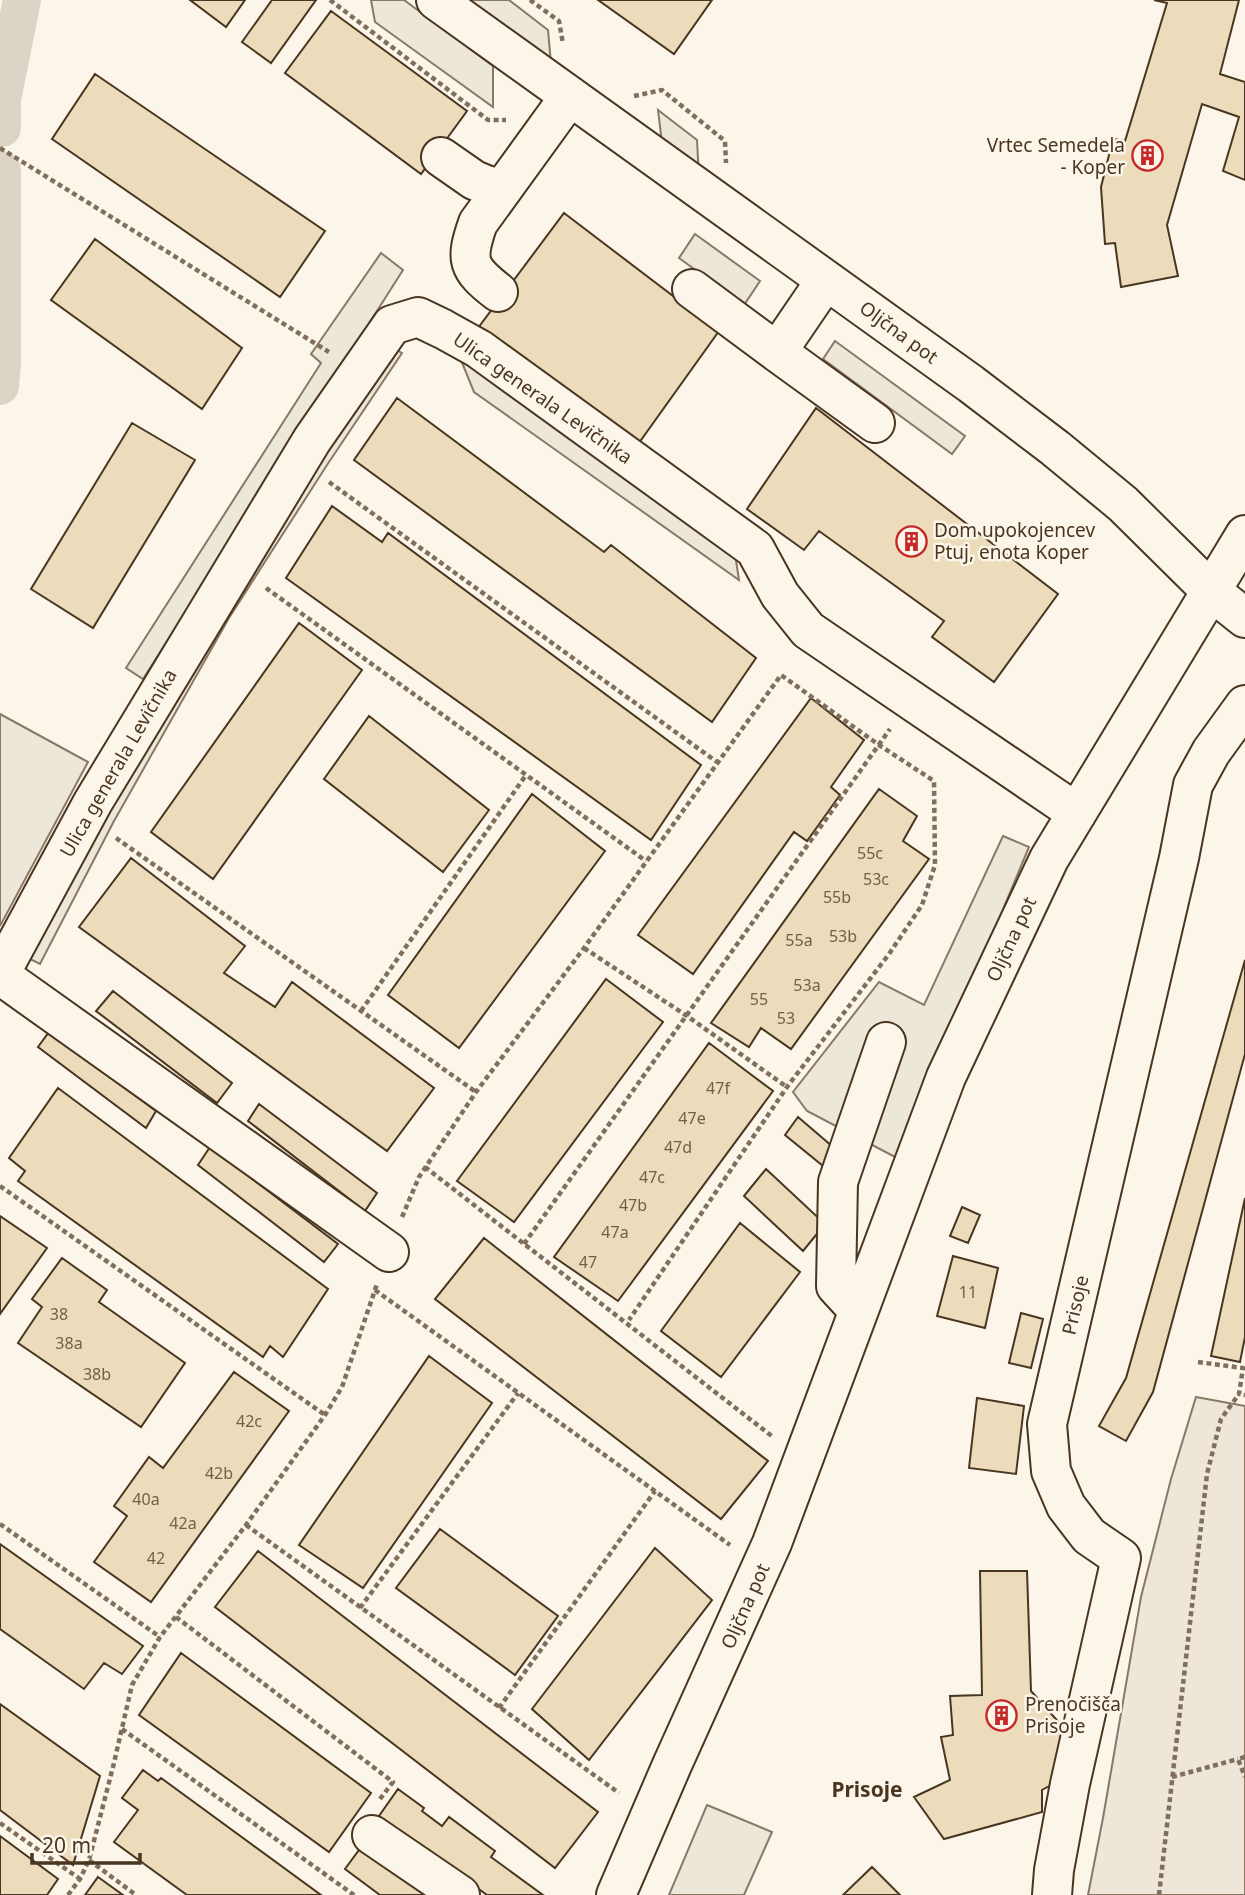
<svg xmlns="http://www.w3.org/2000/svg" width="1245" height="1895" viewBox="0 0 1245 1895" font-family="'Noto Sans',sans-serif">
	<rect width="100%" height="100%" fill="#fbf6e9"/>
	<path fill="#ede6d9" stroke="#887966" stroke-width="2" d="M1196,1397L1245,1406V1895H1088L1103,1818L1141,1597L1171,1479Z"/>
	<path fill="#ede7d9" stroke="#887966" stroke-width="2" d="M371,0H404L493,66V107L375,22Z
		M464,0H509L548,30L551,64Z
		M658,110L697,140L699,178L663,151Z
		M695,234L760,281L744,305L679,258Z
		M381,253L403,270L143,679L126,668L321,363L311,354Z
		M835,341L965,436L952,454L823,359Z
		M454,343L734,547L739,580L474,392Z
		M390,346L402,353L327,465L229,618L114,821L40,964L30,959L102,816Z
		M0,714L88,762L0,926Z
		M1003,836L1029,847L899,1159L807,1111L793,1092L879,982L924,1005Z
		M707,1805L772,1832L744,1895H669Z"/>
	<g fill="none" stroke-linecap="round" stroke-linejoin="round">
		<path stroke="#dcd4c6" stroke-width="38" d="M2,128V99L22,0
			M0,386L2,363V170"/>
	</g>
	<path fill="#ecdcbc" stroke="#4a3520" stroke-width="2" d="M190,0H245L226,27Z
		M272,0H316L271,63L242,42Z
		M598,0H712L674,54Z
		M1154,0H1239L1220,74L1245,82V180L1223,171L1239,117L1202,104L1167,225L1178,276L1121,287L1115,243L1105,244L1101,187L1113,139L1125,141L1167,3Z
		M331,11L467,111L421,174L285,73Z
		M95,74L325,231L280,297L52,139Z
		M564,213L719,331L636,447L478,328Z
		M95,239L242,348L202,409L51,300Z
		M397,398L604,552L611,545L756,658L712,722L354,460Z
		M816,408L1058,594L994,682L932,637L944,621L819,531L804,550L747,509Z
		M132,423L195,460L93,628L31,589Z
		M332,506L382,542L388,533L701,765L651,840L286,578Z
		M299,623L362,670L213,879L151,832Z
		M811,698L864,740L831,787L840,795L807,841L794,832L693,974L638,935Z
		M369,716L489,810L443,872L324,779Z
		M879,789L917,816L903,841L929,859L791,1049L761,1028L749,1047L711,1023Z
		M532,794L605,851L459,1048L388,995Z
		M131,858L245,946L224,973L275,1007L292,982L434,1088L387,1151L79,927Z
		M1245,960V1054L1153,1392L1126,1441L1099,1426L1126,1378Z
		M606,979L663,1022L514,1222L457,1181Z
		M113,991L232,1083L217,1103L96,1011Z
		M49,1032L156,1111L146,1128L38,1047Z
		M709,1043L773,1091L618,1301L554,1257Z
		M58,1088L328,1289L283,1357L270,1346L263,1357L18,1181L25,1171L9,1158Z
		M259,1104L377,1193L365,1211L248,1121Z
		M798,1117L840,1153L828,1170L785,1135Z
		M210,1147L338,1244L324,1262L198,1165Z
		M766,1169L825,1224L803,1251L744,1196Z
		M1245,1198V1337L1240,1362L1211,1356Z
		M962,1207L980,1215L968,1243L950,1236Z
		M0,1216L47,1248L0,1314Z
		M740,1223L800,1272L721,1377L661,1331Z
		M484,1238L768,1461L721,1519L435,1299Z
		M953,1256L998,1268L985,1328L937,1316Z
		M62,1258L107,1290L99,1302L185,1363L141,1427L18,1343L42,1307L32,1299Z
		M1021,1313L1043,1319L1031,1368L1009,1363Z
		M429,1356L492,1403L363,1588L299,1545Z
		M234,1372L289,1411L151,1602L94,1562L127,1516L114,1506L149,1457L163,1468Z
		M977,1398L1024,1406L1016,1474L969,1468Z
		M440,1529L558,1616L515,1675L396,1588Z
		M0,1544L143,1646L122,1674L104,1663L84,1689L0,1629Z
		M655,1548L712,1600L589,1760L532,1709Z
		M258,1551L598,1812L555,1868L215,1607Z
		M980,1571H1027L1031,1691L1071,1736L1060,1780L1042,1790V1812L944,1839L914,1797L950,1780L941,1737L953,1735L950,1696L982,1695Z
		M181,1653L371,1793L329,1852L139,1715Z
		M0,1704L100,1776L73,1865L0,1810Z
		M143,1770L158,1781L161,1778L321,1895H187L114,1842L138,1810L122,1798Z
		M398,1789L424,1808L422,1811L442,1826L449,1817L495,1851L491,1857L543,1895H487L379,1816Z
		M0,1836L58,1879L47,1895H0Z
		M362,1846L427,1895H380L345,1869Z
		M872,1867L900,1895H843Z
		M98,1877L123,1895H85Z"/>
	<g fill="none" stroke-linecap="round" stroke-linejoin="round">
		<defs>
			<path id="minor" d="M436,0L971,384L1055,448L1123,504L1211,591L1245,618
				M441,157L474,180L491,187L505,185
				M692,289L777,352L826,280
				M498,292C467,268 465,260 478,223L570,96
				M777,352L875,423
				M0,974L93,802L312,440L392,325L418,317L443,329L479,349L755,549L780,595L808,630L1077,813
				M0,975L389,1252
				M858,1310L836,1286L838,1182L886,1042
				M372,1835L460,1895
				M616,1895L672,1765L772,1543L946,1077L1049,859L1245,535
				M1052,1895L1054,1870L1070,1784L1121,1558L1089,1536L1066,1506L1051,1471L1047,1424L1179,858L1193,785L1211,752L1245,705"/>
		</defs>
		<use href="#minor" stroke="#4a3520" stroke-width="42"/>
		<path stroke="#7f6f5c" stroke-width="4.5" stroke-dasharray="5 3.5" stroke-linecap="butt" d="M330,0L488,120H506
			M530,0L559,21L563,44
			M634,96L662,90L725,141L726,163
			M0,148L329,352
			M329,482L717,762
			M266,588L646,861
			M116,838L476,1092
			M584,948L687,1016L787,1087
			M361,1011L526,775
			M425,1167L773,1437
			M0,1186L325,1415
			M402,1217L419,1177L476,1092L584,948L781,675L879,745L934,781L935,865L922,905L889,954L787,1087L629,1320
			M524,1244L890,729
			M375,1290L730,1545
			M1198,1362L1243,1368L1239,1394L1245,1395
			M0,1524L160,1637
			M246,1525L619,1793
			M360,1608L518,1393
			M176,1617L393,1782L380,1799
			M499,1708L655,1491
			M122,1729L354,1895
			M1245,1757L1238,1759L1245,1777
			M1172,1777L1238,1759
			M0,1823L80,1879
			M89,1860L136,1895
			M68,1895L80,1879L89,1860L113,1767L132,1685L160,1637L246,1525L325,1415L342,1387L377,1284
			M1159,1895L1207,1474L1221,1419L1239,1394"/>
		<use href="#minor" stroke="#fbf6e9" stroke-width="38"/>
	</g>
	<defs>
		<symbol id="building-ring" viewBox="-11 -11 22 22"><circle r="9.5" fill="#fbf6e9" stroke="#c62828" stroke-width="1.5"/><path d="M-4-6H4V6H1V3H-1V6H-4ZM-2.5-4.3h1.7v1.8h-1.7ZM.8-4.3h1.7v1.8H.8ZM-2.5-1h1.7V.8h-1.7ZM.8-1h1.7V.8H.8Z" fill="#c62828"/></symbol>
	</defs>
	<g fill-rule="evenodd">
		<use href="#building-ring" x="1130" y="138" width="35" height="35"/>
		<use href="#building-ring" x="894" y="524" width="35" height="35"/>
		<use href="#building-ring" x="984" y="1698" width="35" height="35"/>
	</g>
	<g text-anchor="middle" stroke-width="5" stroke-linejoin="round" paint-order="stroke">
		<g font-size="16" fill="#725f47">
			<text x="870" y="859">55c</text>
			<text x="876" y="885">53c</text>
			<text x="837" y="903">55b</text>
			<text x="843" y="942">53b</text>
			<text x="799" y="946">55a</text>
			<text x="807" y="991">53a</text>
			<text x="759" y="1005">55</text>
			<text x="786" y="1024">53</text>
			<text x="718" y="1094">47f</text>
			<text x="692" y="1124">47e</text>
			<text x="678" y="1153">47d</text>
			<text x="652" y="1183">47c</text>
			<text x="633" y="1211">47b</text>
			<text x="615" y="1238">47a</text>
			<text x="588" y="1268">47</text>
			<text x="968" y="1298">11</text>
			<text x="59" y="1320">38</text>
			<text x="69" y="1349">38a</text>
			<text x="97" y="1380">38b</text>
			<text x="249" y="1427">42c</text>
			<text x="219" y="1479">42b</text>
			<text x="146" y="1505">40a</text>
			<text x="183" y="1529">42a</text>
			<text x="156" y="1564">42</text>
		</g>
		<g font-size="19" fill="#4a3520" stroke="#fbf6e9" text-anchor="start">
			<text x="1125" y="152" text-anchor="end">Vrtec Semedela<tspan x="1125" dy="22">- Koper</tspan></text>
			<text x="934" y="537">Dom upokojencev<tspan x="934" dy="22">Ptuj, enota Koper</tspan></text>
			<text x="1025" y="1711">Prenočišča<tspan x="1025" dy="22">Prisoje</tspan></text>
		</g>
		<g font-size="19" fill="#4a3520" stroke="#fbf6e9">
			<text transform="translate(899 332) rotate(36)" y="7">Oljčna pot</text>
			<text transform="translate(543 398) rotate(35)" y="7">Ulica generala Levičnika</text>
			<text transform="translate(118 763) rotate(-60)" y="7">Ulica generala Levičnika</text>
			<text transform="translate(1011 939) rotate(-65)" y="7">Oljčna pot</text>
			<text transform="translate(1075 1305) rotate(-77)" y="7">Prisoje</text>
			<text transform="translate(745 1606) rotate(-66)" y="7">Oljčna pot</text>
		</g>
		<g font-size="21" font-weight="bold" fill="#4a3520" stroke="#fbf6e9">
			<text x="867" y="1797">Prisoje</text>
		</g>
	</g>
	<path d="M32 1853v10h108v-10" fill="none" stroke="#4a3520" stroke-width="3.5"/>
	<text x="42" y="1853" font-size="21" fill="#4a3520" stroke="#fbf6e9" stroke-width="5" paint-order="stroke">20 m</text>
</svg>
